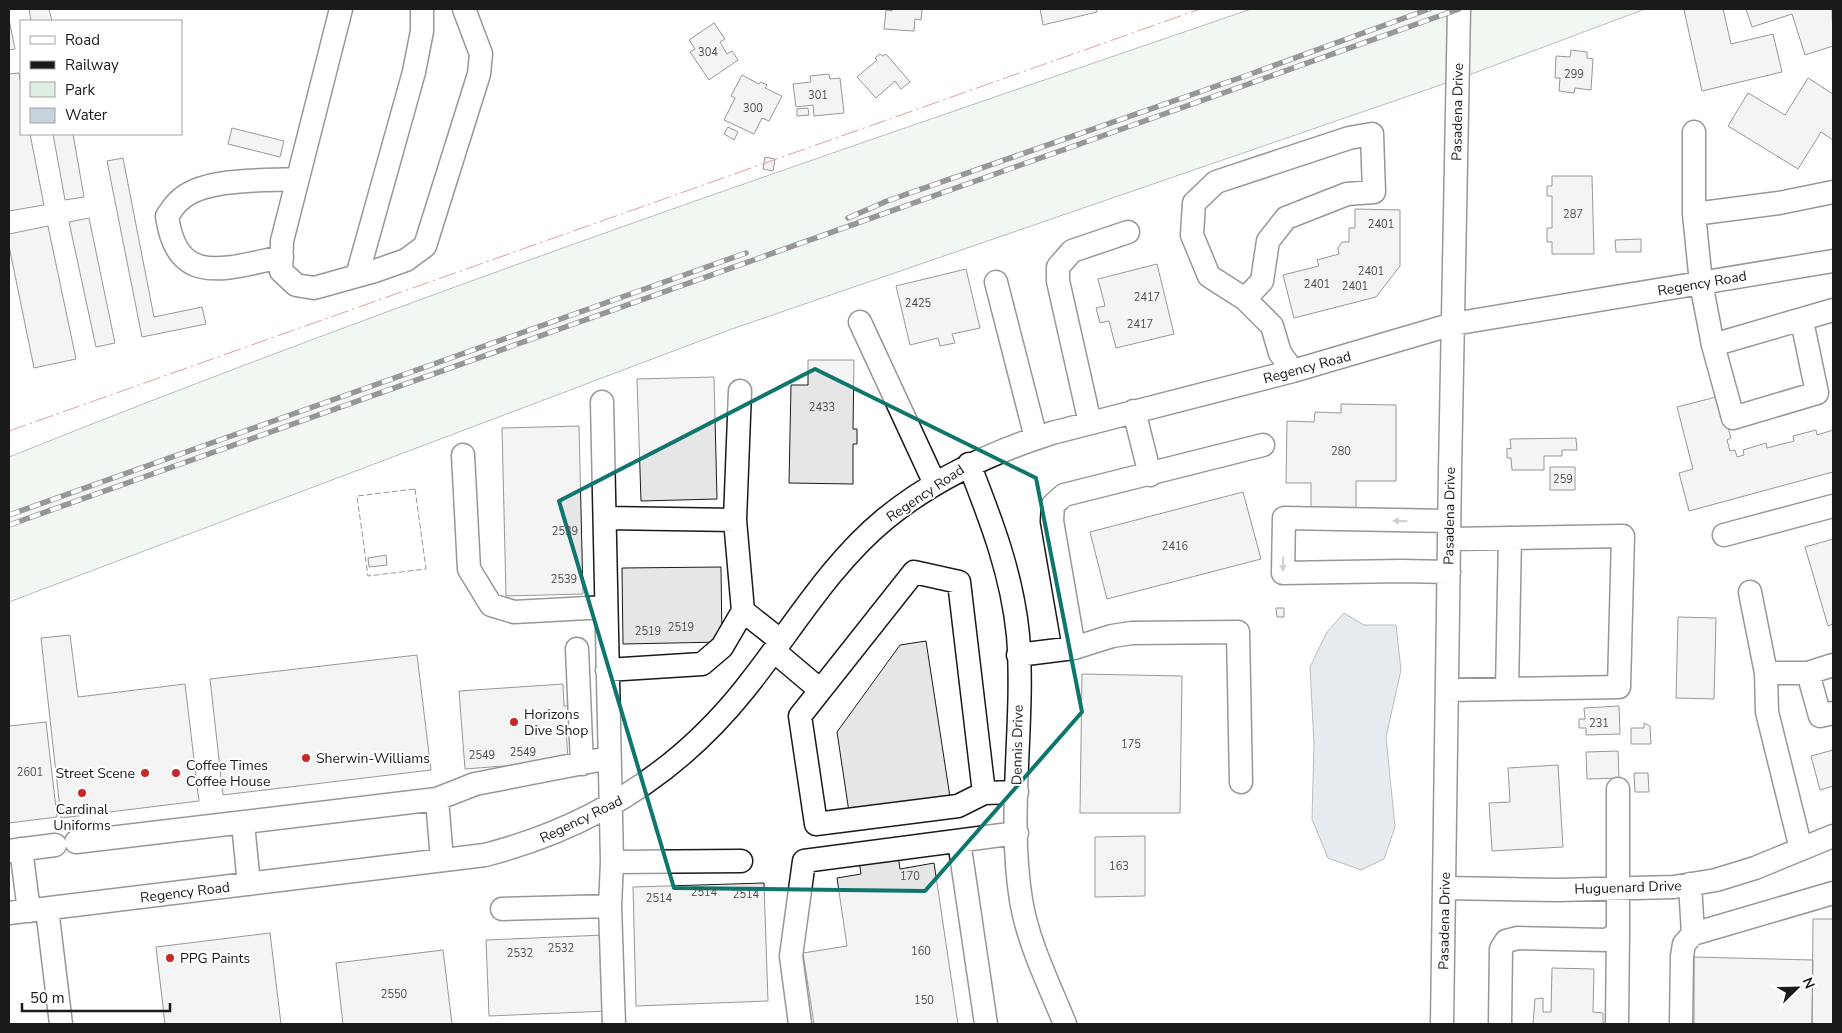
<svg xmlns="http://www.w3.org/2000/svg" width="1842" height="1033" viewBox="0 0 1842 1033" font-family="'Nunito Sans',sans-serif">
	<rect width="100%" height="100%" fill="#fff"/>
	<path fill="#e0efe3" stroke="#6a6a6a" d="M1251,9H1645L1458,79L729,330L9,602V457C417,293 835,152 1251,9Z"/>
	<path fill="#c6d2dc" stroke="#6a6a6a" d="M1344,613L1364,625H1396L1401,670L1386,737L1395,827L1384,859L1361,870L1328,858L1312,819L1314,744L1310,667L1327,632Z"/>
	<path fill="#e6e6e6" stroke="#1a1a1a" d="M29,9H49L52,21H31Z
		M892,9H922L921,20L915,19L914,31L884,29L886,10L892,11Z
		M1040,9H1102L1096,10L1097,12L1043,25Z
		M1690,9H1723L1731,44L1773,34L1782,72L1702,91L1684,10Z
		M1746,9H1832L1833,46L1805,55L1792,14L1752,27Z
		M9,19L15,49L9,50Z
		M714,23L725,39L720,42L727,54L732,51L738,60L709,80L690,52L695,49L689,40Z
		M1571,50L1587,52V58L1593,59L1591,90L1575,88L1574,93L1559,91L1560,78H1555L1556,56L1570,57Z
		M880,54L883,56L886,54L910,82L901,89L895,81L876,98L857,77L877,60L875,58Z
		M19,73L21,87V134H30L44,205L9,211V74Z
		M829,74L830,79L840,78L844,113L814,116L813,105L796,107L793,84L811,82L810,76Z
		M742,75L759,84L761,82L767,85L765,88L782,96L769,121L762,118L754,134L724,120L735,98L731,96Z
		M1808,78L1833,94V140L1821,132L1798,169L1728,126L1748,93L1785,115Z
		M808,108L809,115L797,116V109Z
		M728,127L738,132L734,140L724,134Z
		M232,128L284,141L280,157L228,144Z
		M53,134H73L84,197L65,200Z
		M765,157L775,159L773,171L763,169Z
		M123,158L154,317L202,307L206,324L142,337L107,161Z
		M1552,176H1592L1594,254H1552V242H1547V228H1552V196H1547V186H1552Z
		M1355,209L1400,210V266L1376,297L1294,318L1283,275L1319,266L1317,260L1339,254L1338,248L1342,242H1349V228H1355Z
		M89,218L115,343L96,347L69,222Z
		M48,226L76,359L34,368L9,246V234Z
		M1641,239V252H1616L1615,240Z
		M1157,264L1174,334L1116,348L1109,321L1100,323L1096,308L1105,306L1098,279Z
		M966,269L980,328L952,334L955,343L940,346L938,338L910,345L896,286Z
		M808,360H854L853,429H857V444H853V484L789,483L791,385H808Z
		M714,377L717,499L641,501L637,379Z
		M1716,397L1725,416L1731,438L1727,440L1730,451L1735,450L1737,457L1744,455L1743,450L1766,443L1767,448L1794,441L1793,436L1816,430L1817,435L1833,430V472L1689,511L1679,473L1693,469L1677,407Z
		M1341,404L1396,405V481H1356V509H1311V483H1286L1287,421L1314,422L1315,412L1341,413Z
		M579,426L583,594L506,596L502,428Z
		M1576,438L1577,450H1562V456H1544V470H1512L1511,458H1507V448L1511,449L1510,439Z
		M1550,467H1575V490H1550Z
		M1243,492L1261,559L1107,599L1090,532Z
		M1833,539V624L1828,626L1805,547Z
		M386,555L387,565L369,567L368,558Z
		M721,567L722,642L623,644L622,568Z
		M1276,608H1284V617H1277Z
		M1678,617L1716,618L1714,699L1676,698Z
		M70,635L78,697L185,684L199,801L61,818L41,638Z
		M926,641L950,797L849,812L837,732L900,645Z
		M417,655L431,770L223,795L210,679Z
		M1082,674L1182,676L1180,813H1080Z
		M563,684L564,706L575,705L577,725L566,726L568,761L465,769L459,691Z
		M1619,706L1620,734L1586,735V728H1579V719H1585L1584,708Z
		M46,722L57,817L9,823V726Z
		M1644,723L1650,726L1651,744H1631V728H1644Z
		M1833,750V786L1820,790L1811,756Z
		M1618,751L1619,778L1587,779L1586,752Z
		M1558,765L1563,847L1492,851L1489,803L1510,802L1508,768Z
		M1634,773H1648L1649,792H1635Z
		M1145,836V896L1095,897V837Z
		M898,855L900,869L934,863L958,1024H814L803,953L847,946L837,878L861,874L859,861Z
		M764,883L768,1001L636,1006L633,887Z
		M1813,919H1833V1024H1812Z
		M270,933L281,1024H165L156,947Z
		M604,935L608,1011L489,1016L486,940Z
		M443,950L452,1024H343L336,963Z
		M1694,957L1813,960L1812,1024H1694Z
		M1552,968L1594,969L1593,1012L1603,1013V1024H1533L1535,999L1543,998V1012H1551Z"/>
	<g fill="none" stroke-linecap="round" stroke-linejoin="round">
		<defs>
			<path id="minor" d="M341,9L282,241L281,271L296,285L314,288L375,271L406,260L425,246L479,74L481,54L464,9
				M1694,214V132
				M282,257C229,267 177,290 167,216C171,211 174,205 179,201C202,177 266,181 298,179
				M357,276L414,72L422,31V9
				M996,282L1036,438
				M1245,299L1262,281L1268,241L1286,218L1347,194L1374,192L1372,134L1349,138L1216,182L1194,203L1192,235L1209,276L1245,299L1272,326L1280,353L1293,371
				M1802,321L1817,393L1733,418L1713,345L1833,310
				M860,322L935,484
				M1713,345L1701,283L1694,214L1779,203L1833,192
				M602,402L612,862L610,906L614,1024
				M1134,411L1150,475
				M1090,423L1058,281V267L1072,251L1128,232
				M463,455L469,569L491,605L514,612L606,607
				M969,464C991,520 1012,574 1018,635C1025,722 1007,812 1021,900C1028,943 1049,984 1065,1024
				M605,518L735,520L743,611L781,641
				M735,520L740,391
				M1724,535L1833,506
				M1449,572L1401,571L1283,573L1284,518L1449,521
				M1750,592L1766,673L1767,712L1801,849
				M1074,648L1052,521L1053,505L1064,495L1263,445
				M577,649L582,764
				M774,651L819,689
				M1018,655L1074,648L1112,636L1132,633L1238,632L1241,782
				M607,670L702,664L722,647L743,611
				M1766,673H1808L1820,716L1833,713
				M1808,673L1833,665
				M1507,689L1510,538
				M1447,690L1619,687L1623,536L1449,539
				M984,793L958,806L816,824L800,716L914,572L959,582L984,793L1017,792
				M437,799L442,860
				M243,824L249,884
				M959,841L986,1024
				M76,842L437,799L475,784L609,758
				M21,849L29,911
				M9,851L55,845
				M612,862L741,861
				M1445,888L1558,890L1674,887L1716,880L1755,868L1833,836
				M47,909L61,1024
				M502,909L610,906
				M9,913L485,855C590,828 676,775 744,690C790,633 828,566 885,519C935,478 992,452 1052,433L1293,371L1453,324L1833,261
				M1693,934L1833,893
				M800,1024L791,956L804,861L1017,833
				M1442,1024L1450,471L1459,9
				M1500,1024L1501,949L1506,941L1518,938L1607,940L1618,933V789
				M1617,1024L1618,933
				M1681,1024L1682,956L1684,944L1693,934L1690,884"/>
		</defs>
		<use href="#minor" stroke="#1a1a1a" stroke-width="25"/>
		<use href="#minor" stroke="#fff" stroke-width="22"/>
		<defs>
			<path id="rail" d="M848,218L887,201L1248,75L1429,9
				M9,515L746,253
				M9,525L1459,9"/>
		</defs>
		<use href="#rail" stroke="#1a1a1a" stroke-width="5.5"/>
		<use href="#rail" stroke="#fff" stroke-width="4" stroke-dasharray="11" stroke-linecap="butt"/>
		<path stroke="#1a1a1a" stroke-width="1" stroke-dasharray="6 2.5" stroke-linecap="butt" d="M415,489L426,569L368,576L357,496Z"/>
		<path stroke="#c62828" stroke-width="1" stroke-dasharray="18 4 2.5 4" stroke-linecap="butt" d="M9,431L1200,9"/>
	</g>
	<defs><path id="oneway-solid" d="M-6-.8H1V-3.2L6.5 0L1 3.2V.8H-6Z" transform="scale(1.25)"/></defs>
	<g fill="#989898">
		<use href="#oneway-solid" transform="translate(1400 521) rotate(-179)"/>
		<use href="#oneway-solid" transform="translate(1283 564) rotate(91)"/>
	</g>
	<path d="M0 0H1842V1033H0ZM815,369L1036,478L1082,712L925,891L674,888L559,501Z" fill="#fff" fill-opacity=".55" fill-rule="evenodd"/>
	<path fill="none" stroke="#0f766e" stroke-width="4" stroke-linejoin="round" d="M815,369L1036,478L1082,712L925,891L674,888L559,501Z"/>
	<g fill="#c62828" stroke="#fff" stroke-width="2">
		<circle cx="514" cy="722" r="5"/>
		<circle cx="306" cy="758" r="5"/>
		<circle cx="145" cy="773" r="5"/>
		<circle cx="176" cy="773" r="5"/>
		<circle cx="82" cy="793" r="5"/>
		<circle cx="170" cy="958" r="5"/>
	</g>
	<g text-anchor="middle" stroke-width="4" stroke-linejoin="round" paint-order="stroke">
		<g font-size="11" fill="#4d4d4d">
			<text x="708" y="56">304</text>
			<text x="1574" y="78">299</text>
			<text x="818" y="99">301</text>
			<text x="753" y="112">300</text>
			<text x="1573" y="218">287</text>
			<text x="1381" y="228">2401</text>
			<text x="1371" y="275">2401</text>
			<text x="1317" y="288">2401</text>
			<text x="1355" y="290">2401</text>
			<text x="1147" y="301">2417</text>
			<text x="918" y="307">2425</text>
			<text x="1140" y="328">2417</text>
			<text x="822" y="411">2433</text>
			<text x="1341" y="455">280</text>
			<text x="1563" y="483">259</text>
			<text x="565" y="535">2539</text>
			<text x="1175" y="550">2416</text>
			<text x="564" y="583">2539</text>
			<text x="681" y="631">2519</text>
			<text x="648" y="635">2519</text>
			<text x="1599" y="727">231</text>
			<text x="1131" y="748">175</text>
			<text x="523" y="756">2549</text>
			<text x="482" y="759">2549</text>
			<text x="30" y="776">2601</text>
			<text x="1119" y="870">163</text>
			<text x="910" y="880">170</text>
			<text x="704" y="896">2514</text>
			<text x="746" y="898">2514</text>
			<text x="659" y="902">2514</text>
			<text x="561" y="952">2532</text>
			<text x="921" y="955">160</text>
			<text x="520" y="957">2532</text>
			<text x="394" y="998">2550</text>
			<text x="924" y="1004">150</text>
		</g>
		<g font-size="14" fill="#1a1a1a" stroke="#fff">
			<text transform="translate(1457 112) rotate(-89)" y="5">Pasadena Drive</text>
			<text transform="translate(1702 283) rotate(-10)" y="5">Regency Road</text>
			<text transform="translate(1307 367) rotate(-15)" y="5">Regency Road</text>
			<text transform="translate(925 493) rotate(-34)" y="5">Regency Road</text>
			<text transform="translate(1449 516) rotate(-89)" y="5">Pasadena Drive</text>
			<text transform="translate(1017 745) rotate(-89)" y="5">Dennis Drive</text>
			<text transform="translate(581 819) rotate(-26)" y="5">Regency Road</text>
			<text transform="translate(1628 887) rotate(-2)" y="5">Huguenard Drive</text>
			<text transform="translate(185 892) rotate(-7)" y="5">Regency Road</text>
			<text transform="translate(1444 921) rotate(-89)" y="5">Pasadena Drive</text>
		</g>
		<g font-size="14" fill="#1a1a1a" stroke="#fff" text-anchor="start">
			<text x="524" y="719">Horizons<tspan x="524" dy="16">Dive Shop</tspan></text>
			<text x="316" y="763">Sherwin-Williams</text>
			<text x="186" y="770">Coffee Times<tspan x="186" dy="16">Coffee House</tspan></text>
			<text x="135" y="778" text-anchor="end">Street Scene</text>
			<text x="82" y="814" text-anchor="middle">Cardinal<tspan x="82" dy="16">Uniforms</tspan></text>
			<text x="180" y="963">PPG Paints</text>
		</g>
	</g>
	<rect width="1842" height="1033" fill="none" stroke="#1a1a1a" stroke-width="20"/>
	<rect x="20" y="20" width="162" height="115" fill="#ffffff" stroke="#a3a3a3"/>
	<rect x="30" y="36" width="25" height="8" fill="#ffffff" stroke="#a3a3a3"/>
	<text x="65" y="45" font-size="15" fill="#1a1a1a">Road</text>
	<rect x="30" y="61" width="25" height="8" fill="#1a1a1a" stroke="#a3a3a3"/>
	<text x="65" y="70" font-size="15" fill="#1a1a1a">Railway</text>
	<rect x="30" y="82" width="25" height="15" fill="#e0efe3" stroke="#a3a3a3"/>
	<text x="65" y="95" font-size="15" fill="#1a1a1a">Park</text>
	<rect x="30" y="108" width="25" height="15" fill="#c6d2dc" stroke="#a3a3a3"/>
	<text x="65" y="120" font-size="15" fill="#1a1a1a">Water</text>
	<g transform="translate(1797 988) rotate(67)" stroke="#ffffff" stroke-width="4" paint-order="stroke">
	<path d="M0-4L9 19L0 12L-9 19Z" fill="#1a1a1a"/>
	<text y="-8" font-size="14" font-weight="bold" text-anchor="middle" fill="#1a1a1a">N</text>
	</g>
	<path d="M22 1003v8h148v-8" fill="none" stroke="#1a1a1a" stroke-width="2.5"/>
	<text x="30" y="1003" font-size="15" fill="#1a1a1a" stroke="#ffffff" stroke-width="4" paint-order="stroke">50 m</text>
</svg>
